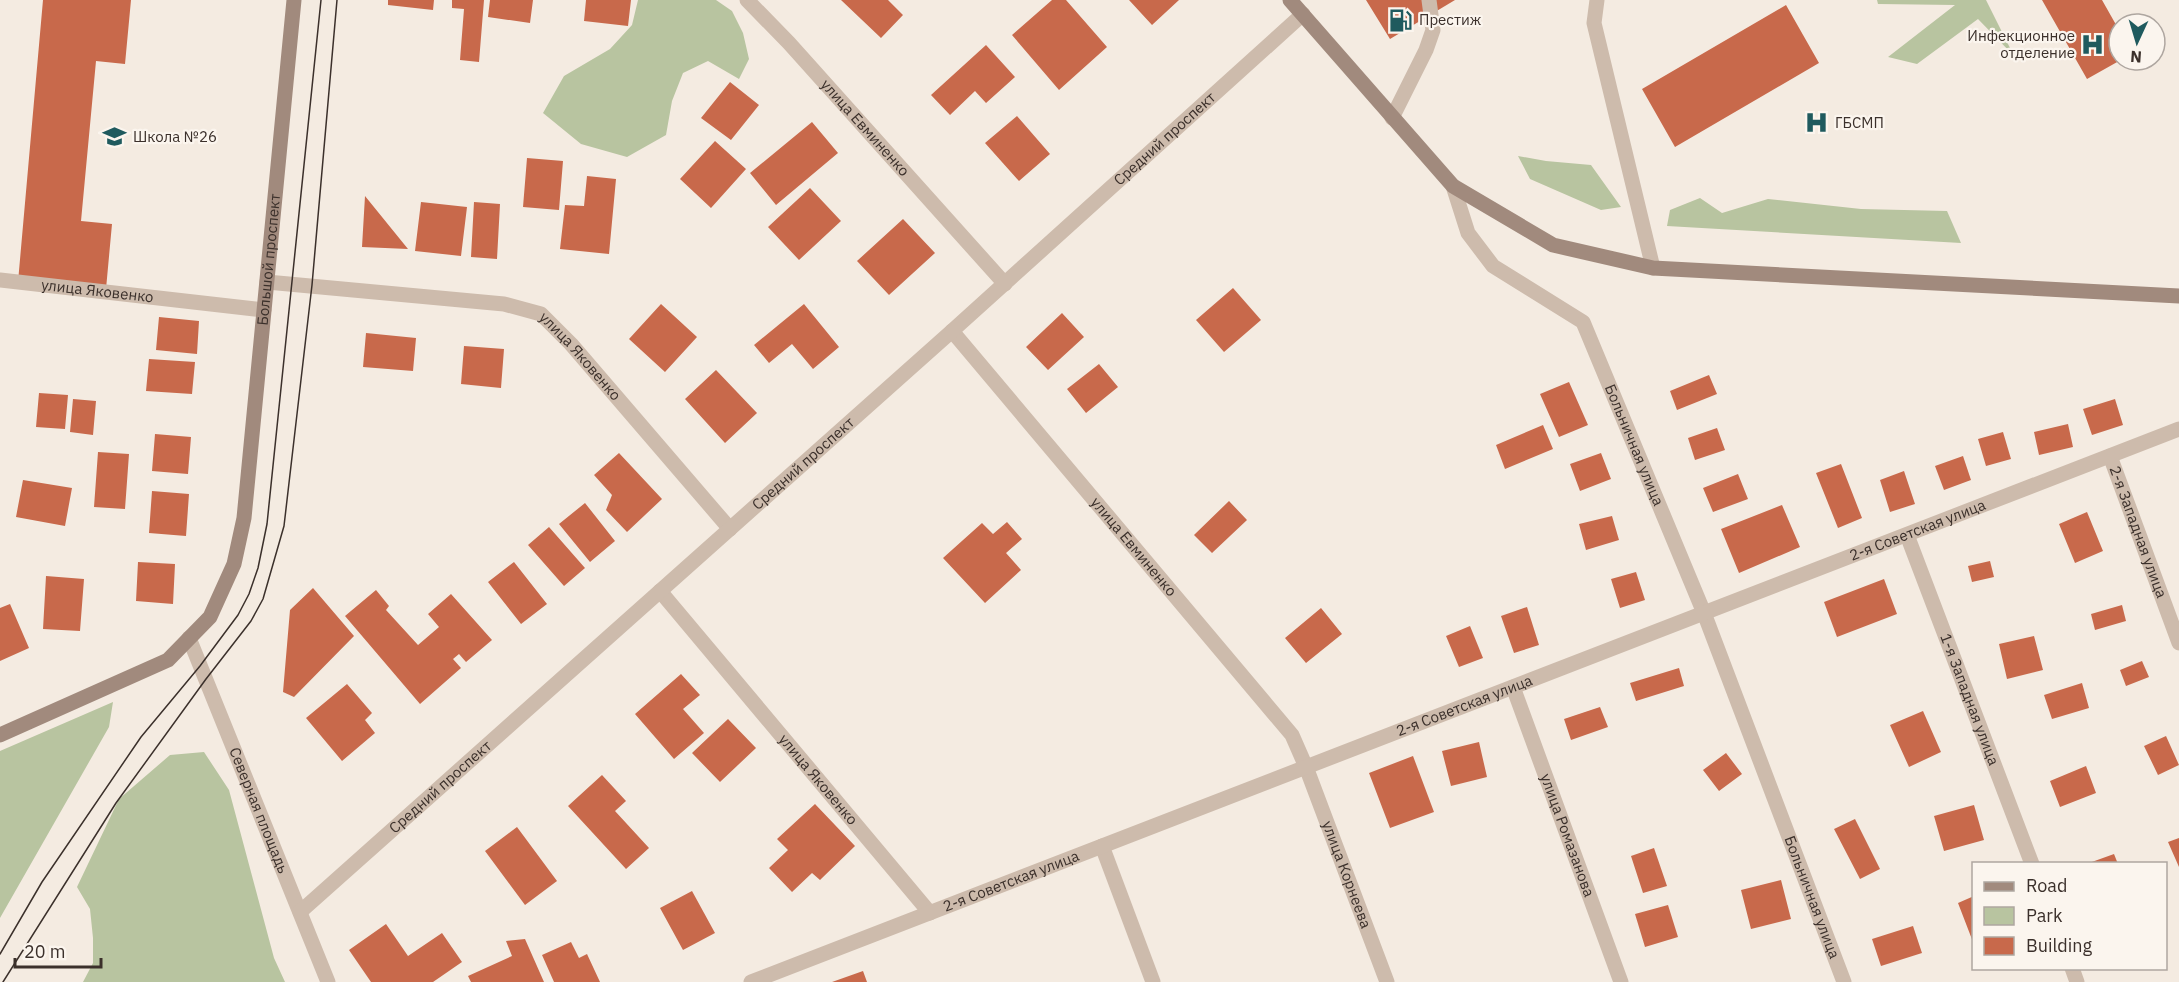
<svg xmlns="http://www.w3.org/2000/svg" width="2179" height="982" viewBox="0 0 2179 982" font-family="'IBM Plex Sans',sans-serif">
	<rect width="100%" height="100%" fill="#f4ebe1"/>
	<path fill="#b8c4a0" d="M638,0H716L732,11L743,33L749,59L739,79L708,61L683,73L672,101L666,135L627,157L581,144L543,113L564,76L610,49L632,25Z
		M1877,0H1986L2014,56L1978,19L1917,64L1888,57L1955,5L1878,4Z
		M1518,156L1546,161L1591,165L1621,207L1601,210L1530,179Z
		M1700,198L1722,213L1768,199L1861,209L1947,211L1961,243L1667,226L1670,210Z
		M113,702L109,727L0,918V751Z
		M204,752L229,790L274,958L285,982H83L93,963V938L90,909L77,887L119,799L170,755Z"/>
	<path fill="#c8694b" d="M43,0H131L125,64L96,61L81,221L112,224L106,289L18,282Z
		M388,0H434L433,10L388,5Z
		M452,0H484L479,62L460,60L464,9L452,8Z
		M490,0H533L530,23L488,17Z
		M586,0H631L628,26L584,21Z
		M841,0H888L903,15L881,38Z
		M1052,0H1066L1107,47L1059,90L1012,35Z
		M1129,0H1179L1152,25Z
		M1366,0H1455L1390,39Z
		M2042,0H2102L2119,30V61L2087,79Z
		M1786,5L1819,63L1675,147L1642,89Z
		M986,45L1015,77L986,103L975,91L950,115L931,95Z
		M730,82L759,105L731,140L701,118Z
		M1017,116L1050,154L1019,181L985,143Z
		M812,122L838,153L776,205L750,173Z
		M715,141L746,169L711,208L680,179Z
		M527,158L563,161L559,210L523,207Z
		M587,176L616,179L609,254L560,249L565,205L584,206Z
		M810,188L841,221L799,260L768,227Z
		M365,196L408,249L362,247Z
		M421,202L467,207L461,256L415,251Z
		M474,202L500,204L497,259L471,257Z
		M903,219L935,253L889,295L857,261Z
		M1233,288L1261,320L1224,352L1196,320Z
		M661,304L697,337L665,372L629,339Z
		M804,304L839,347L813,369L792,344L769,363L754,345Z
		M1062,313L1084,337L1048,370L1026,347Z
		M159,317L199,321L197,354L156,350Z
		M366,333L416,338L413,371L363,367Z
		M464,346L504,349L501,388L461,384Z
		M149,359L195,362L192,394L146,391Z
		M1099,364L1118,387L1086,413L1067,389Z
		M716,370L757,413L725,443L685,399Z
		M1709,375L1717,394L1677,410L1670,391Z
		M1569,382L1588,425L1559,437L1540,394Z
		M39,393L68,395L65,429L36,427Z
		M73,399L96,401L93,435L70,432Z
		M2115,399L2123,425L2092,435L2083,409Z
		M2068,424L2073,447L2039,455L2034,432Z
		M1543,425L1553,449L1505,469L1496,445Z
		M1717,428L1725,450L1695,460L1688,438Z
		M2003,432L2011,459L1986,466L1978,439Z
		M155,434L191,437L188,474L152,471Z
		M98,452L129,454L125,509L94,507Z
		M619,453L662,499L627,532L606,510L612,495L594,475Z
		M1601,453L1611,479L1580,491L1570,464Z
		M1963,456L1971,480L1944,490L1935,466Z
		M1841,464L1862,518L1838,528L1816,473Z
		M1904,471L1915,504L1890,512L1880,480Z
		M1738,474L1748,499L1713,512L1703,488Z
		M23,480L72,488L65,526L16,517Z
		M152,491L189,494L186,536L149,533Z
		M1229,501L1247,520L1212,553L1194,535Z
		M585,503L615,541L590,562L559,524Z
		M1782,505L1800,547L1739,573L1721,529Z
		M2087,512L2103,551L2075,563L2059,524Z
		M1612,516L1619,540L1586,550L1579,524Z
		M1007,522L1022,539L1006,553L1021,570L985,603L943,558L982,523L993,534Z
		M549,527L585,568L564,586L528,545Z
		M1990,561L1994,577L1972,582L1968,566Z
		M138,562L175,564L173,604L136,601Z
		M514,562L547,604L521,624L488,582Z
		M1636,572L1645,600L1620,608L1611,579Z
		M46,576L84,579L80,631L43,629Z
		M1884,579L1897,614L1837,637L1824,602Z
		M313,588L354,636L294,697L283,692L290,610Z
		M376,590L389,606L386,610L418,645L439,627L428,614L451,594L492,640L466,662L459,654L453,659L461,668L420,704L345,616Z
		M10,604L29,648L0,661V608Z
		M2122,605L2126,621L2095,630L2091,614Z
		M1527,607L1539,645L1514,653L1501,616Z
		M1321,608L1342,634L1306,663L1285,638Z
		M1470,626L1483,658L1459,667L1446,636Z
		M2034,636L2043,670L2007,679L1999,644Z
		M2142,661L2149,677L2126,686L2120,670Z
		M1679,668L1684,686L1636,701L1630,683Z
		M681,674L700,695L683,709L704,733L674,759L635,714Z
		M2082,683L2089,708L2052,719L2044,695Z
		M347,684L372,713L365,720L375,733L342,761L306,718Z
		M1600,707L1608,727L1571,740L1564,719Z
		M1923,711L1941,752L1909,767L1890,725Z
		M728,719L756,748L720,782L692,753Z
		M2166,736L2179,765L2158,775L2144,746Z
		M1479,742L1487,777L1451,786L1442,751Z
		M1726,753L1742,774L1719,791L1703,770Z
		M1413,756L1434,812L1390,828L1369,773Z
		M2086,766L2096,793L2060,807L2050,781Z
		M602,775L626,801L615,811L649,848L626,869L568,806Z
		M815,804L855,846L820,880L812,873L792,892L769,868L788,850L777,839Z
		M1974,805L1984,840L1944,851L1934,816Z
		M1855,819L1880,869L1860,879L1834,829Z
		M517,827L557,881L525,905L485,851Z
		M2179,838V867L2168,842Z
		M1654,848L1667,886L1643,893L1631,856Z
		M2114,854L2118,864H2089V863Z
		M1781,880L1791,919L1751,929L1741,890Z
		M692,891L715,933L683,950L660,908Z
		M1974,896V942H1973L1958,903Z
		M1668,905L1678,937L1645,947L1635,914Z
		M386,924L408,956L442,933L462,962L433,982H371L349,950Z
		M1913,926L1922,953L1881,966L1872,939Z
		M525,939L544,982H471L468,976L512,956L506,941Z
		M571,942L579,958L587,954L600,982H554L542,955Z
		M863,971L867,982H832Z"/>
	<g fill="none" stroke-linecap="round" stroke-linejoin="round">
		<path stroke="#cdbbac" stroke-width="15" d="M1597,0L1594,23L1653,268
			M1392,118L1426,50L1433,30L1429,0"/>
		<g stroke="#cdbbac" stroke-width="15">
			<path id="s1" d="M747,0L789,43L1005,284"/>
			<path id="s2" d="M1453,186L1468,233L1493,266L1583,322L1704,613L1844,982"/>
			<path id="s3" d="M0,280L264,310"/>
			<path id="s4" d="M267,282L504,304L541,314L571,344L730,529"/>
			<path id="s5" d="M952,331L1292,735L1306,767L1387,982"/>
			<path id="s6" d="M2110,456L2179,643"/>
			<path id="s7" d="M1907,535L2032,864"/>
			<path id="s8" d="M660,591L930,913"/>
			<path id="s9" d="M189,638L328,982"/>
			<path id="s10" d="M1513,687L1621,982"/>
			<path d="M1102,846L1153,982"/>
			<path id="s11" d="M300,912L952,331L1303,14"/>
			<path d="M2072,968L2077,982"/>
			<path id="s12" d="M751,982L2179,429"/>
		</g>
		<g stroke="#a18a7d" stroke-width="15">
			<path d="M1290,0L1453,186L1553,245L1653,268L2179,296"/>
			<path id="s13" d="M0,735L168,660L210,617L234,564L244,518L294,0"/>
		</g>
		<path stroke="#3b302b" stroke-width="1.5" d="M0,954L42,882L141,737L200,666L238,615L249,594L258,568L267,524L321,0
			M3,982L116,803L206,679L251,621L263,599L284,526L312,285L337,0"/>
	</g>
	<defs>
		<symbol id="fuel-bare" viewBox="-9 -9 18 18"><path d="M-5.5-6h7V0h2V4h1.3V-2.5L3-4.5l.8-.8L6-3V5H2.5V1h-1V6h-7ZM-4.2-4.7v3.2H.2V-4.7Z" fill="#1f5a5e" stroke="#fbf5ee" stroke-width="2.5" paint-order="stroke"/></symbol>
		<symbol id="hospital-bare" viewBox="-9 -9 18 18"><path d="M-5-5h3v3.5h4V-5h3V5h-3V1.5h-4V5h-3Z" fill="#1f5a5e" stroke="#fbf5ee" stroke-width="2.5" paint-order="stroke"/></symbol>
		<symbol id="school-bare" viewBox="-9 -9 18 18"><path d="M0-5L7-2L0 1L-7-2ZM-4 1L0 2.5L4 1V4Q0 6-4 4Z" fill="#1f5a5e" stroke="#fbf5ee" stroke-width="2.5" paint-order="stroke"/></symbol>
	</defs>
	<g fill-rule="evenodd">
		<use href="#fuel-bare" x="1384" y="4" width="33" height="33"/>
		<use href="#hospital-bare" x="2076" y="28" width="33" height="33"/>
		<use href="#hospital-bare" x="1800" y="106" width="33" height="33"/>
		<use href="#school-bare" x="98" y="120" width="33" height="33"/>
	</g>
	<g text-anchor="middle" stroke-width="4.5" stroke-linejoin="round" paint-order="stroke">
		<g font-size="15" fill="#3b302b" stroke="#fbf5ee" text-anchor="start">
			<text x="1419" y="25">Престиж</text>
			<text x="2075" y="41" text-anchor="end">Инфекционное<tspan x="2075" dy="17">отделение</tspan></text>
			<text x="1835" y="128">ГБСМП</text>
			<text x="133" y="142">Школа №26</text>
		</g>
		<g font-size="15" fill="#3b302b" stroke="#fbf5ee">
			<text dy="5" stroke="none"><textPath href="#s1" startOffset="174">улица Евминенко</textPath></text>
			<text dy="5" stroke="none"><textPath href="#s11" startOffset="1160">Средний проспект</textPath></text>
			<text dy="5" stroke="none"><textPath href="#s13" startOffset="609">Большой проспект</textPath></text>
			<text dy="5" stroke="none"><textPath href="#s3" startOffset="98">улица Яковенко</textPath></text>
			<text dy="5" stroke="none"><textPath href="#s4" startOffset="334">улица Яковенко</textPath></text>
			<text dy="5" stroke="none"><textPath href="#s2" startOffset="330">Больничная улица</textPath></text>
			<text dy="5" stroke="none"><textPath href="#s11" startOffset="674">Средний проспект</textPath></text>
			<text dy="5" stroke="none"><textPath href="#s12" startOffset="1251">2-я Советская улица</textPath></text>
			<text dy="5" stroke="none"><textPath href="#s6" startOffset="81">2-я Западная улица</textPath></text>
			<text dy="5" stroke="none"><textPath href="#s5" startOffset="282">улица Евминенко</textPath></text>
			<text dy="5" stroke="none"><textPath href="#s7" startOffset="176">1-я Западная улица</textPath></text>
			<text dy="5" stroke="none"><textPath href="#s12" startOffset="765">2-я Советская улица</textPath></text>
			<text dy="5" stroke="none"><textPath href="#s8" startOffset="246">улица Яковенко</textPath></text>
			<text dy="5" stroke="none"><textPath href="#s11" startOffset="188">Средний проспект</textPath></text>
			<text dy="5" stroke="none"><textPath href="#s9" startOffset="186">Северная площадь</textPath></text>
			<text dy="5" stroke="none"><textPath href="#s10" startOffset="158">улица Ромазанова</textPath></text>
			<text dy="5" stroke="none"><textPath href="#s5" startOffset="678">улица Корнеева</textPath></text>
			<text dy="5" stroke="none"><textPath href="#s12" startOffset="279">2-я Советская улица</textPath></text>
			<text dy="5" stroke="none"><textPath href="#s2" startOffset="816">Больничная улица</textPath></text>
		</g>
	</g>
	<rect x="1972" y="862" width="195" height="108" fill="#fbf5ee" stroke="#aea6a0" stroke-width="1.5"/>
	<rect x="1984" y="882" width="30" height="9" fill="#a18a7d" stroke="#aea6a0" stroke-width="1.5"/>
	<text x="2026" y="892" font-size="18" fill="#3b302b">Road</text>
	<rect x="1984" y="907" width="30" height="18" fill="#b8c4a0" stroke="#aea6a0" stroke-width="1.5"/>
	<text x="2026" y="922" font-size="18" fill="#3b302b">Park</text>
	<rect x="1984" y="937" width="30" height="18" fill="#c8694b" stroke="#aea6a0" stroke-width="1.5"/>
	<text x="2026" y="952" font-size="18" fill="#3b302b">Building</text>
	<g transform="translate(2137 42) rotate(184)"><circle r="28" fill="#fbf5ee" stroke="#aea6a0" stroke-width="1.5"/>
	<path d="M0-4.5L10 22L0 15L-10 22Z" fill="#1f5a5e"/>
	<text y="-9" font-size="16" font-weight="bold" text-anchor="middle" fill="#3b302b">N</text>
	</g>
	<path d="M15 958v9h86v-9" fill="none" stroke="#3b302b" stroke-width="3"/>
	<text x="24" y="958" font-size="18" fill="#3b302b" stroke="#fbf5ee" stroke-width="4.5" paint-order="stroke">20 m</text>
</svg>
